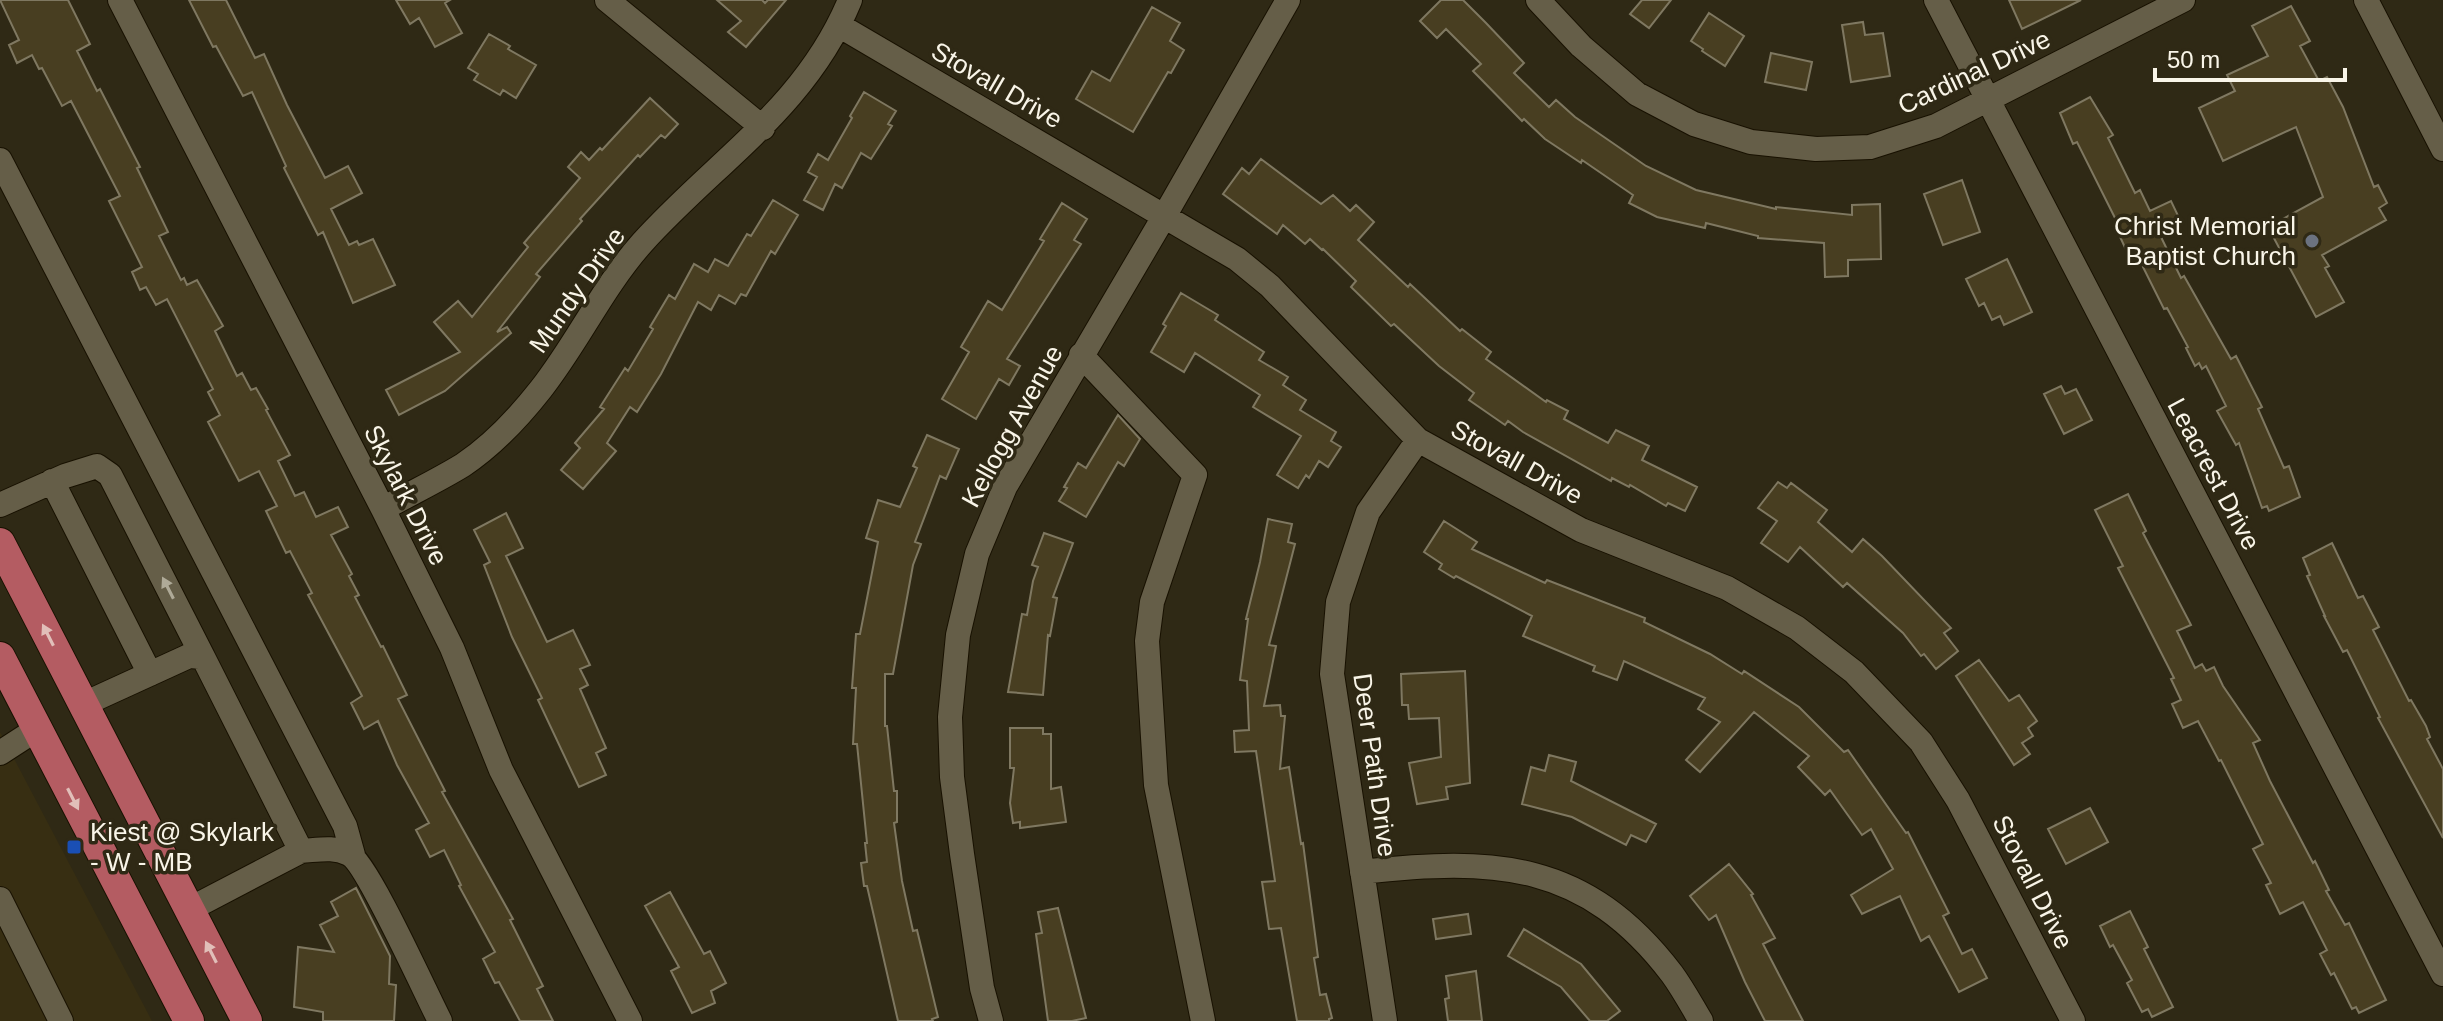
<svg xmlns="http://www.w3.org/2000/svg" width="2443" height="1021" viewBox="0 0 2443 1021" font-family="Helvetica,sans-serif">
	<rect width="100%" height="100%" fill="#2f2915"/>
	<path fill="#372e12" d="M0,732L152,1021H0Z"/>
	<path fill="#483e21" stroke="#7f7861" stroke-width="2" d="M0,0H68L90,44L77,51L97,91L100,89L140,167L137,168L168,232L159,236L181,280L184,278L187,285L197,280L223,326L215,331L237,376L242,373L251,390L256,388L268,409L266,410L290,455L278,461L295,496L304,492L316,517L338,507L348,527L331,535L352,574L349,576L359,595L355,597L381,647L383,646L407,695L398,699L445,791L442,792L513,919L510,920L543,986L537,989L553,1021H520L499,982L495,983L483,959L495,952L459,886L461,885L444,850L430,857L416,830L429,823L397,765L378,721L364,729L351,703L362,696L308,595L312,593L290,551L286,553L266,511L277,506L259,471L239,481L208,422L220,415L208,392L213,389L167,299L156,305L146,287L140,290L132,272L142,267L109,201L120,196L71,101L62,106L42,68L39,69L32,55L17,63L9,45L19,40Z
		M189,0H226L255,58L264,54L287,105L325,178L348,166L362,193L331,209L349,245L357,241L359,245L373,239L395,285L353,303L323,232L318,235L284,168L286,166L252,92L243,96L216,46L213,47Z
		M396,0H450L445,3L462,33L435,47L419,18L410,24Z
		M717,0H762L765,3L768,0H786L746,47L728,32L741,21Z
		M1441,0H1463L1486,23L1524,63L1514,73L1549,107L1556,100L1575,117L1646,166L1696,190L1776,209V207L1852,215V205L1880,204L1881,259L1848,260V276L1825,277L1824,243L1758,238V236L1706,223L1705,228L1657,217L1629,203L1633,195L1582,160L1581,163L1545,139L1524,119L1522,121L1473,71L1481,64L1446,29L1437,38L1420,21Z
		M1642,0H1671L1649,28L1630,14Z
		M2009,0H2081L2022,29Z
		M2291,6L2310,41L2300,46L2319,81L2327,77L2343,107L2374,187L2378,185L2387,203L2379,208L2386,220L2322,255L2329,266L2325,268L2344,302L2316,317L2268,227L2323,197L2296,127L2223,161L2199,108L2235,91L2227,75L2268,56L2252,26Z
		M1152,7L1180,23L1170,41L1184,50L1171,73L1168,72L1133,132L1076,99L1092,71L1110,81Z
		M1709,13L1744,36L1725,66L1702,51L1703,49L1691,41Z
		M1863,22L1865,35L1883,33L1890,76L1851,82L1842,25Z
		M489,34L510,46L508,49L536,65L516,98L503,90L500,95L474,80L478,74L468,68Z
		M1771,53L1812,62L1806,90L1765,82Z
		M864,92L896,111L888,124L892,126L871,159L861,153L842,188L835,184L823,210L804,200L817,177L808,172L818,154L828,160L852,118L850,116Z
		M2090,97L2113,135L2108,138L2135,193L2140,190L2150,211L2171,201L2182,224L2161,237L2181,278L2184,276L2231,359L2236,356L2262,407L2258,409L2284,468L2289,466L2300,497L2269,511L2267,506L2262,508L2239,443L2236,445L2217,411L2226,406L2206,366L2202,369L2199,363L2195,366L2186,348L2188,347L2167,308L2164,309L2134,249L2127,252L2116,228L2119,226L2077,142L2073,144L2060,113Z
		M650,98L678,124L665,138L661,135L640,157L638,155L580,219L582,221L536,274L540,277L497,332L507,327L511,333L445,391L399,415L386,390L460,352L434,322L458,301L472,317L528,247L524,243L580,178L568,167L581,152L589,160L600,148L602,150Z
		M1261,159L1321,204L1333,195L1350,211L1356,205L1374,222L1358,240L1408,287L1410,284L1460,331L1462,329L1491,352L1486,359L1546,402L1547,400L1568,411L1564,419L1608,443L1616,430L1649,446L1642,460L1697,487L1685,511L1668,503L1666,506L1630,485L1629,487L1612,478L1611,481L1523,432L1508,421L1505,425L1469,400L1474,393L1439,366L1394,324L1391,326L1351,287L1356,281L1323,249L1322,250L1310,239L1305,244L1283,225L1277,234L1223,194L1242,168L1249,174Z
		M1962,180L1980,232L1943,245L1924,194Z
		M773,200L798,215L775,254L771,251L746,296L741,294L735,304L719,295L711,310L698,302L661,374L637,412L630,407L607,443L616,451L583,489L561,470L580,448L575,443L604,409L600,407L625,368L628,371L653,329L650,327L669,295L675,299L694,264L708,272L715,259L728,266L747,234L751,236Z
		M1062,203L1087,219L1074,240L1081,244L1007,359L1020,366L1009,385L999,379L976,419L942,399L969,352L961,347L988,301L1002,310L1044,241L1040,239Z
		M2007,259L2032,312L2004,325L2000,316L1992,320L1984,303L1979,306L1966,279Z
		M1181,293L1218,315L1215,320L1264,352L1259,360L1288,377L1283,385L1306,400L1300,410L1336,432L1331,441L1341,447L1328,467L1319,461L1309,478L1306,475L1298,488L1277,475L1301,436L1253,407L1260,395L1195,353L1184,372L1151,352L1166,326L1163,324Z
		M2061,386L2065,394L2076,389L2092,420L2064,434L2044,394Z
		M1118,415L1140,439L1124,466L1118,462L1086,517L1059,501L1067,488L1064,487L1078,463L1086,468Z
		M927,435L959,449L946,479L940,476L915,542L921,544L913,565L893,674H885V726H887L894,791H897V822L894,823L902,881L913,931L917,930L938,1017L932,1019L933,1021H898L867,886H864L861,863L867,862L865,843H867L857,744H853L856,688H852L856,634H860L878,542L866,538L878,500L900,507L917,468L913,466Z
		M1778,482L1787,488L1791,483L1827,510L1818,522L1852,552L1863,539L1882,556L1951,628L1944,633L1958,651L1936,669L1924,654L1921,656L1903,633L1847,583L1843,587L1800,547L1788,562L1761,543L1777,521L1758,508Z
		M2128,494L2146,531L2143,533L2191,625L2177,631L2195,668L2202,664L2206,671L2214,667L2223,686L2260,740L2253,743L2270,781L2313,863L2315,861L2329,890L2326,891L2345,925L2349,923L2386,1000L2359,1013L2356,1007L2352,1009L2334,973L2331,975L2320,954L2327,950L2303,902L2280,914L2266,885L2271,883L2253,849L2263,844L2221,760L2219,761L2198,721L2183,728L2172,704L2181,700L2171,679L2174,678L2118,568L2123,566L2095,510Z
		M506,513L523,548L506,556L547,642L573,630L590,665L580,669L588,685L580,689L606,748L596,753L606,775L579,787L538,700L542,698L512,637L484,565L490,562L474,530Z
		M1268,519L1292,524L1288,542L1295,544L1269,645L1276,646L1264,706L1280,705L1281,716H1285L1280,769L1289,767L1301,844L1303,843L1318,957L1314,958L1320,995L1326,994L1332,1018L1329,1019V1021H1297L1281,928L1269,929L1262,882L1275,881L1256,751L1235,752L1234,731L1249,730L1247,681L1240,680L1248,619H1246L1260,562Z
		M1444,521L1477,542L1472,549L1545,583L1547,580L1645,618L1644,622L1710,654L1742,674L1744,671L1799,707L1844,752L1848,750L1906,833L1908,832L1949,913L1943,916L1962,954L1972,949L1987,978L1959,992L1929,936L1921,941L1900,896L1862,914L1851,895L1893,869L1871,829L1862,835L1830,790L1825,795L1798,767L1809,756L1754,712L1700,772L1686,760L1720,722L1698,709L1705,698L1624,661L1617,680L1593,671L1595,666L1523,636L1532,616L1456,576L1454,578L1439,569L1442,564L1424,552Z
		M1044,533L1073,543L1053,597L1057,598L1050,636L1048,635L1043,695L1008,692L1022,614L1027,615L1033,581L1038,567L1032,565Z
		M2332,543L2358,598L2363,596L2379,627L2373,630L2409,701L2411,700L2426,726L2430,737L2427,739L2443,769V838L2378,718L2380,717L2347,650L2343,652L2324,616H2325L2307,576L2310,575L2303,558Z
		M1979,660L2009,701L2019,695L2037,721L2028,728L2033,736L2022,743L2030,754L2014,765L1956,676Z
		M1465,671L1470,783L1446,787L1448,799L1417,804L1409,763L1441,757L1439,718L1409,719L1408,705H1402L1401,674Z
		M1010,728H1043V734H1051V789L1061,787L1066,822L1020,828V822L1013,823L1010,803L1014,768H1010Z
		M1549,755L1576,762L1571,781L1656,824L1646,842L1631,835L1626,845L1572,817L1522,804L1531,767L1545,771Z
		M2090,808L2108,842L2066,864L2048,829Z
		M1729,864L1753,894L1751,895L1775,938L1763,944L1803,1021H1765L1745,982L1716,915L1709,920L1690,896Z
		M356,888L390,956L389,984L396,985L394,1021H323V1012L294,1007L298,947L334,952L320,925L338,916L331,902Z
		M670,892L704,954L710,951L726,983L711,991L715,1003L692,1013L671,971L679,967L645,906Z
		M1058,908L1086,1018L1072,1021H1048L1036,934L1042,933L1038,912Z
		M2130,911L2148,947L2144,949L2173,1007L2152,1017L2148,1009L2142,1012L2127,983L2132,980L2113,945L2110,947L2100,926Z
		M1468,914L1471,934L1436,939L1433,919Z
		M1524,929L1581,964L1620,1011L1607,1021H1590L1561,987L1508,956Z
		M1476,971L1482,1021H1448L1445,999L1449,998L1446,976Z"/>
	<g fill="none" stroke-linecap="round" stroke-linejoin="round">
		<defs>
			<path id="minor" d="M120,0L383,509L452,648L501,770L630,1021
				M607,0L763,128
				M1538,0L1581,46L1637,94L1694,124L1751,142L1816,149L1870,147L1936,126L2183,0
				M1936,0L2443,974
				M2366,0L2443,149
				M840,26L1237,259L1270,286L1418,440L1581,530L1727,588L1797,628L1854,672L1921,742L1958,800L2073,1021
				M0,160L345,826L353,855
				M1081,355L1195,475L1152,602L1147,641L1156,785L1203,1021
				M52,481L150,674
				M0,505L65,476L97,466L110,475L203,657
				M383,509C409,494 437,481 463,465C493,445 519,417 541,389C578,342 602,288 642,243C716,161 806,107 850,0
				M84,704L189,656L203,657L301,851L190,909
				M0,753L37,729
				M301,851C318,850 334,846 349,854C367,863 426,994 440,1021
				M1362,872C1494,857 1586,861 1672,974C1683,989 1692,1006 1701,1021
				M0,899L61,1021
				M991,1021L982,988L962,854L952,777L950,717L958,635L977,554L1005,487L1165,215L1288,0
				M1385,1021L1332,674L1338,602L1368,512L1418,440"/>
			<path id="major" d="M0,543L247,1021
				M0,657L189,1021"/>
		</defs>
		<use href="#minor" stroke="#181101" stroke-width="26"/>
		<use href="#major" stroke="#181101" stroke-width="32"/>
		<use href="#minor" stroke="#655e48" stroke-width="24"/>
		<use href="#major" stroke="#b45c62" stroke-width="30"/>
	</g>
	<defs><path id="oneway-solid" d="M-6-.8H1V-3.2L6.5 0L1 3.2V.8H-6Z" transform="scale(2)"/></defs>
	<use fill="#afaa98" href="#oneway-solid" transform="translate(168 588) rotate(-117)"/>
	<g fill="#e1bfb9">
		<use href="#oneway-solid" transform="translate(48 635) rotate(-117)"/>
		<use href="#oneway-solid" transform="translate(73 799) rotate(63)"/>
		<use href="#oneway-solid" transform="translate(211 952) rotate(-117)"/>
	</g>
	<circle fill="#6b7280" stroke="#2f2915" stroke-width="3" cx="2312" cy="241" r="8"/>
	<rect fill="#1a4fb4" stroke="#2f2915" stroke-width="3" x="66" y="839" width="16" height="16" rx="4"/>
	<g text-anchor="middle" stroke-width="7" stroke-linejoin="round" paint-order="stroke">
		<g font-size="26" fill="#f9f5e8" stroke="#2f2915">
			<text transform="translate(1974 72) rotate(-25)" y="9">Cardinal Drive</text>
			<text transform="translate(997 85) rotate(30)" y="9">Stovall Drive</text>
			<text transform="translate(577 290) rotate(-55)" y="9">Mundy Drive</text>
			<text transform="translate(1012 426) rotate(-61)" y="9">Kellogg Avenue</text>
			<text transform="translate(1517 462) rotate(29)" y="9">Stovall Drive</text>
			<text transform="translate(2214 474) rotate(62)" y="9">Leacrest Drive</text>
			<text transform="translate(406 495) rotate(63)" y="9">Skylark Drive</text>
			<text transform="translate(1375 765) rotate(82)" y="9">Deer Path Drive</text>
			<text transform="translate(2033 882) rotate(63)" y="9">Stovall Drive</text>
		</g>
		<g font-size="26" fill="#f9f5e8" stroke="#2f2915" text-anchor="end">
			<text x="2296" y="235">Christ Memorial<tspan x="2296" dy="30">Baptist Church</tspan></text>
			<text x="90" y="841" text-anchor="start">Kiest @ Skylark<tspan x="90" dy="30">- W - MB</tspan></text>
		</g>
	</g>
	<path d="M2155 68v12h190v-12" fill="none" stroke="#f9f5e8" stroke-width="4"/>
	<text x="2167" y="68" font-size="24" fill="#f9f5e8" stroke="#2f2915" stroke-width="6" paint-order="stroke">50 m</text>
</svg>
